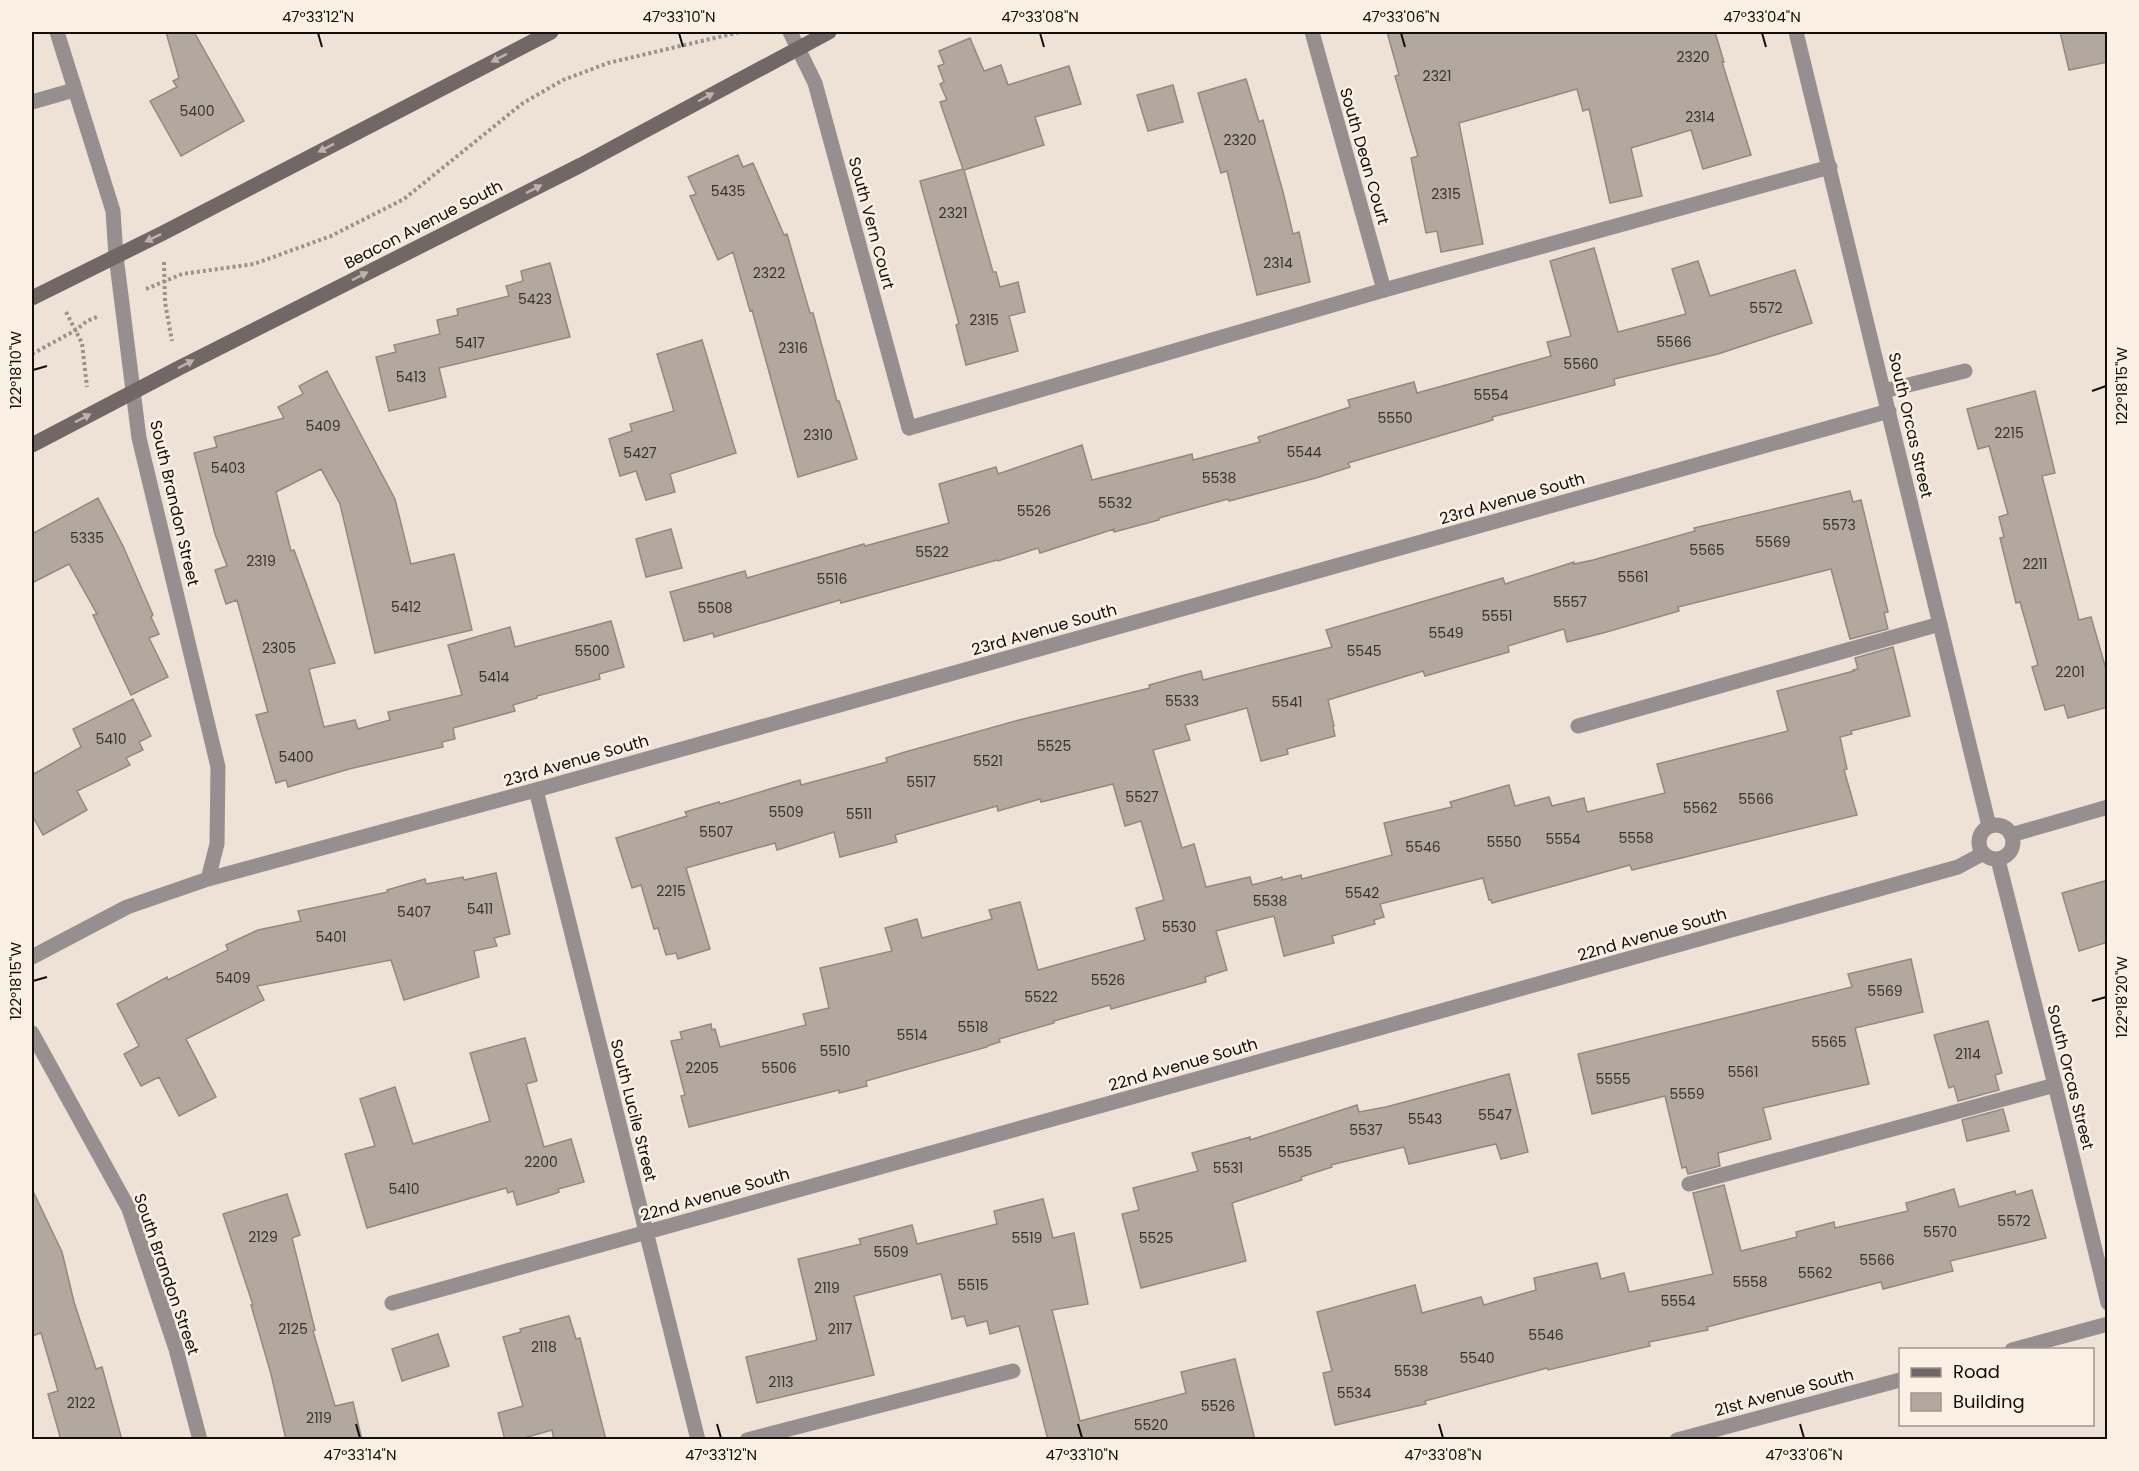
<svg xmlns="http://www.w3.org/2000/svg" width="2139" height="1471" viewBox="0 0 2139 1471" font-family="Poppins,sans-serif">
	<rect width="100%" height="100%" fill="#eee2d7"/>
	<path fill="#b2a89d" stroke="#93897e" stroke-width="1.5" d="M166,32H194L244,121L181,156L150,101L177,87L173,81L179,78Z
		M1387,32H1715L1724,62H1722L1751,155L1703,169L1691,130L1631,148L1642,196L1610,203L1589,109L1583,111L1577,89L1459,123L1483,244L1441,252L1437,231L1426,233L1411,158L1418,156L1395,76L1399,75Z
		M2060,32H2108V62L2069,70Z
		M970,38L984,71L1001,65L1008,85L1069,66L1081,104L1035,117L1044,145L964,170L993,272H996L1000,287L1018,282L1025,312L1009,316L1018,351L966,365L956,325L959,324L920,181L963,169L940,102L947,100L940,84L944,82L938,66L944,64L939,51Z
		M1246,79L1259,122L1263,120L1283,192L1293,234L1299,232L1310,282L1257,295L1227,171L1221,173L1198,93Z
		M1173,85L1183,122L1148,131L1137,95Z
		M738,155L743,167L753,163L784,235L787,234L810,313H813L837,401H839L857,459L798,477L752,310L750,311L733,252L718,260L690,196L696,194L688,177Z
		M1594,248L1618,332L1686,314L1672,269L1698,261L1710,296L1795,270L1812,323L1718,354L1614,379L1615,385L1492,417L1493,420L1348,463L1350,467L1316,478L1229,501L1228,499L1159,518V520L1114,532V529L1040,553L1038,548L998,561L997,560L841,603L840,600L714,637L713,633L684,641L670,592L745,571L747,578L864,544L865,546L949,523L939,484L996,467L998,474L1082,445L1092,480L1192,454L1193,460L1260,442L1258,437L1350,407L1348,400L1414,382L1417,393L1551,356L1547,342L1571,336L1550,261Z
		M550,263L570,337L439,368L446,397L389,411L376,357L396,352L394,345L440,334L437,320L458,315L457,309L509,296L506,286L523,281L521,271Z
		M702,340L736,453L670,474L675,492L646,500L636,471L620,476L609,439L632,431L630,424L674,411L657,354Z
		M327,371L395,499L411,564L454,554L472,630L375,653L340,504L321,469L276,492L291,551L294,550L335,663L309,669L324,727L355,720L358,729L390,720L388,712L462,695L448,645L510,627L515,647L611,621L624,667L599,674L600,679L537,696V698L513,705L515,711L453,728L455,739L442,742L443,747L349,769L288,787L286,780L276,783L256,715L268,712L237,600L226,604L215,570L227,566L215,534L194,453L217,447L214,437L284,418L278,407L303,394L299,386Z
		M2035,391L2055,473L2042,476L2079,620L2091,617L2108,676V707L2068,718L2064,705L2045,710L2032,667L2038,665L2020,602L2016,603L2000,538L2004,537L1999,517L2008,514L1989,446L1978,449L1967,409Z
		M1850,491L1853,502L1861,500L1888,612L1884,613L1888,629L1850,639L1831,569L1678,607L1679,611L1603,633L1567,642L1564,629L1508,646L1509,652L1425,676L1423,671L1328,700L1334,726L1333,727L1335,736L1287,749L1288,754L1261,761L1247,708L1185,725L1190,740L1153,750L1182,848L1194,844L1206,887L1250,877L1252,885L1282,877V880L1301,875L1302,879L1392,855L1384,823L1452,807L1450,802L1509,785L1515,806L1549,797L1552,806L1584,798L1587,812L1665,793L1657,764L1788,731L1777,691L1854,671L1853,670L1858,669L1855,658L1893,647L1910,716L1851,731L1852,734L1840,737L1847,769L1844,770L1857,815L1632,870L1630,865L1492,903L1491,900H1489L1483,878L1380,904L1384,917L1374,920L1375,924L1332,936L1334,943L1284,956L1274,916L1216,931L1227,970L1205,977L1206,982L1111,1009L1110,1005L1054,1021V1023L999,1039L1000,1042L987,1046V1047L866,1081L867,1086L839,1093V1090L689,1127L681,1096L685,1095L671,1041L682,1039L680,1032L711,1024L712,1030L715,1029L720,1047L806,1025L803,1014L829,1008L820,968L892,951L885,928L917,919L922,938L992,919L989,910L1020,902L1038,970L1145,940L1136,908L1164,900L1141,821L1125,826L1113,784L1041,802L1040,799L998,811L997,806L895,835L897,842L840,857L834,832L777,850L775,843L686,868L710,949L678,959L676,953L666,955L658,928L654,929L641,885L632,888L616,838L687,816L685,812L719,802L720,804L800,780L801,785L887,762L886,758L905,752L1019,720L1150,688L1149,685L1185,675L1201,671L1203,680L1332,647L1326,630L1503,578L1505,584L1574,562V564L1593,560L1695,531L1694,528Z
		M98,498L123,546L153,615L151,617L159,634L149,638L168,677L131,695L93,615L97,614L69,564L32,583V534Z
		M671,529L682,568L646,577L636,539Z
		M133,699L151,736L139,742L143,750L126,758L130,765L77,791L87,810L43,835L32,815V775L81,747L73,729Z
		M496,873L510,934L494,938L497,946L474,951L479,977L404,1000L391,960L257,986L264,1000L186,1039L216,1097L179,1116L159,1077L141,1086L124,1054L139,1046L117,1004L167,977L168,980L228,950L226,945L258,930L301,921L298,911L388,892L387,890L425,879L426,884L463,877L464,880Z
		M2108,880V942L2079,951L2062,893Z
		M1911,959L1923,1012L1855,1028L1869,1084L1763,1108L1771,1139L1718,1153L1720,1166L1688,1174L1686,1167L1682,1168L1665,1096L1592,1114L1578,1054L1852,987L1848,974Z
		M1988,1021L2002,1073L1995,1075L1999,1090L1958,1101L1954,1086L1949,1088L1934,1035Z
		M525,1038L537,1081L526,1084L544,1147L571,1139L584,1182L558,1189L559,1192L554,1194L517,1205L513,1191L508,1193L506,1188L367,1228L345,1154L375,1146L360,1099L395,1087L413,1144L490,1121L470,1053Z
		M1509,1074L1528,1152L1501,1159L1496,1144L1409,1164L1404,1147L1331,1165L1332,1167L1301,1177L1302,1180L1232,1203L1246,1261L1141,1288L1122,1214L1139,1210L1133,1188L1198,1171L1192,1153L1250,1137V1140L1357,1105L1359,1112L1386,1107Z
		M2003,1109L2009,1131L1967,1141L1962,1120Z
		M1724,1185L1741,1251L1797,1237L1796,1232L1834,1222L1835,1228L1908,1211L1906,1203L1954,1189L1959,1207L2015,1191L2016,1195L2032,1190L2046,1238L1950,1261L1953,1271L1883,1289L1881,1282L1707,1327L1708,1330L1649,1342L1650,1346L1548,1370L1547,1368L1425,1401L1426,1404L1335,1425L1323,1373L1332,1371L1317,1312L1415,1285L1422,1313L1481,1297L1484,1305L1536,1290L1534,1278L1597,1263L1601,1279L1624,1273L1629,1292L1713,1274L1693,1193Z
		M32,1189L62,1252L74,1302L96,1369L102,1367L122,1440H61L48,1394L58,1391L41,1333L32,1336Z
		M287,1194L300,1235L292,1238L315,1330L313,1331L335,1406L353,1402L362,1440H286L271,1374L251,1305H253L223,1214Z
		M1043,1199L1053,1238L1074,1233L1088,1304L1052,1310L1080,1421L1186,1393L1181,1372L1235,1359L1255,1440H1048L1019,1326L990,1334L987,1321L967,1326L964,1316L952,1319L941,1274L854,1296L874,1375L757,1403L746,1357L817,1340L798,1259L861,1244L859,1239L912,1225L917,1244L997,1224L994,1211Z
		M569,1316L576,1339L580,1338L606,1440H554L552,1430L517,1440H505L498,1413L523,1406L503,1337L521,1332L520,1329Z
		M438,1334L449,1366L402,1381L392,1349Z"/>
	<g fill="none" stroke-linecap="round" stroke-linejoin="round">
		<path stroke="#9b928a" stroke-width="4" stroke-dasharray="3 3" stroke-linecap="butt" d="M164,262L165,302L172,341
			M146,289L182,274L254,264L331,236L404,199L523,103L563,80L608,63L740,32
			M66,312L82,343L87,387
			M32,354L76,330L87,321L99,316"/>
		<path stroke="#978f8f" stroke-width="15" d="M32,102L74,90
			M1884,391L1965,371
			M909,428L1384,290L1830,167
			M1578,726L1940,624
			M1689,1184L2055,1085
			M747,1440L1013,1371"/>
		<path stroke="#978f8f" stroke-width="15" d="M57,32L113,211L116,256L139,438L218,767L217,844L208,879
			M790,32L815,83L909,428
			M1312,32L1384,290
			M1796,32L1989,826
			M536,790L698,1440
			M1979 842a17 17 0 1 1 34 0a17 17 0 1 1-34 0Z
			M2011,835L2108,807
			M1998,860L2055,1085L2108,1303
			M32,957L127,907L208,879L536,790L1889,411
			M32,1033L129,1209L176,1349L200,1440
			M392,1303L1958,867L1982,854
			M2012,1350L2108,1324
			M1677,1440L1900,1380"/>
		<path stroke="#726767" stroke-width="15" d="M32,298L163,233L551,32
			M32,445L179,368L581,165L829,32"/>
	</g>
	<defs><path id="oneway-solid" d="M-6-.8H1V-3.2L6.5 0L1 3.2V.8H-6Z" transform="scale(1.5)"/></defs>
	<g fill="#bdb2ac">
		<use href="#oneway-solid" transform="translate(499 58) rotate(153)"/>
		<use href="#oneway-solid" transform="translate(706 97) rotate(-28)"/>
		<use href="#oneway-solid" transform="translate(326 148) rotate(153)"/>
		<use href="#oneway-solid" transform="translate(534 189) rotate(-27)"/>
		<use href="#oneway-solid" transform="translate(153 238) rotate(154)"/>
		<use href="#oneway-solid" transform="translate(360 276) rotate(-27)"/>
		<use href="#oneway-solid" transform="translate(186 364) rotate(-27)"/>
		<use href="#oneway-solid" transform="translate(83 418) rotate(-27)"/>
	</g>
	<path fill="none" stroke="#120e0a" stroke-width="2" d="M318,33L322,47M679,33L683,47M1040,33L1044,47M1401,33L1405,47M1762,33L1766,47M33,370L47,366M2092,391L2106,386M33,981L47,977M2092,1001L2106,997M356,1424L360,1438M717,1424L721,1438M1078,1424L1082,1438M1439,1424L1443,1438M1800,1424L1804,1438"/>
	<g text-anchor="middle" stroke-width="5" stroke-linejoin="round" paint-order="stroke">
		<g font-size="14" fill="#3a342f">
			<text x="1693" y="62">2320</text>
			<text x="1437" y="81">2321</text>
			<text x="197" y="116">5400</text>
			<text x="1700" y="122">2314</text>
			<text x="1240" y="145">2320</text>
			<text x="728" y="196">5435</text>
			<text x="1446" y="199">2315</text>
			<text x="953" y="218">2321</text>
			<text x="1278" y="268">2314</text>
			<text x="769" y="278">2322</text>
			<text x="535" y="304">5423</text>
			<text x="1766" y="313">5572</text>
			<text x="984" y="325">2315</text>
			<text x="1674" y="347">5566</text>
			<text x="470" y="348">5417</text>
			<text x="793" y="353">2316</text>
			<text x="1581" y="369">5560</text>
			<text x="411" y="382">5413</text>
			<text x="1491" y="400">5554</text>
			<text x="1395" y="423">5550</text>
			<text x="323" y="431">5409</text>
			<text x="2009" y="438">2215</text>
			<text x="818" y="440">2310</text>
			<text x="1304" y="457">5544</text>
			<text x="640" y="458">5427</text>
			<text x="228" y="473">5403</text>
			<text x="1219" y="483">5538</text>
			<text x="1115" y="508">5532</text>
			<text x="1034" y="516">5526</text>
			<text x="1839" y="530">5573</text>
			<text x="87" y="543">5335</text>
			<text x="1773" y="547">5569</text>
			<text x="1707" y="555">5565</text>
			<text x="932" y="557">5522</text>
			<text x="261" y="566">2319</text>
			<text x="2035" y="569">2211</text>
			<text x="1633" y="582">5561</text>
			<text x="832" y="584">5516</text>
			<text x="1570" y="607">5557</text>
			<text x="406" y="612">5412</text>
			<text x="715" y="613">5508</text>
			<text x="1497" y="621">5551</text>
			<text x="1446" y="638">5549</text>
			<text x="279" y="653">2305</text>
			<text x="592" y="656">5500</text>
			<text x="1364" y="656">5545</text>
			<text x="2070" y="677">2201</text>
			<text x="494" y="682">5414</text>
			<text x="1182" y="706">5533</text>
			<text x="1287" y="707">5541</text>
			<text x="111" y="744">5410</text>
			<text x="1054" y="751">5525</text>
			<text x="296" y="762">5400</text>
			<text x="988" y="766">5521</text>
			<text x="921" y="787">5517</text>
			<text x="1142" y="802">5527</text>
			<text x="1756" y="804">5566</text>
			<text x="1700" y="813">5562</text>
			<text x="786" y="817">5509</text>
			<text x="859" y="819">5511</text>
			<text x="716" y="837">5507</text>
			<text x="1636" y="843">5558</text>
			<text x="1563" y="844">5554</text>
			<text x="1504" y="847">5550</text>
			<text x="1423" y="852">5546</text>
			<text x="671" y="896">2215</text>
			<text x="1362" y="898">5542</text>
			<text x="1270" y="906">5538</text>
			<text x="480" y="914">5411</text>
			<text x="414" y="917">5407</text>
			<text x="1179" y="932">5530</text>
			<text x="331" y="942">5401</text>
			<text x="233" y="983">5409</text>
			<text x="1108" y="985">5526</text>
			<text x="1885" y="996">5569</text>
			<text x="1041" y="1002">5522</text>
			<text x="973" y="1032">5518</text>
			<text x="912" y="1040">5514</text>
			<text x="1829" y="1047">5565</text>
			<text x="835" y="1056">5510</text>
			<text x="1968" y="1059">2114</text>
			<text x="702" y="1073">2205</text>
			<text x="779" y="1073">5506</text>
			<text x="1743" y="1077">5561</text>
			<text x="1613" y="1084">5555</text>
			<text x="1687" y="1099">5559</text>
			<text x="1495" y="1120">5547</text>
			<text x="1425" y="1124">5543</text>
			<text x="1366" y="1135">5537</text>
			<text x="1295" y="1157">5535</text>
			<text x="541" y="1167">2200</text>
			<text x="1228" y="1173">5531</text>
			<text x="404" y="1194">5410</text>
			<text x="2014" y="1226">5572</text>
			<text x="1940" y="1237">5570</text>
			<text x="263" y="1242">2129</text>
			<text x="1027" y="1243">5519</text>
			<text x="1156" y="1243">5525</text>
			<text x="891" y="1257">5509</text>
			<text x="1877" y="1265">5566</text>
			<text x="1815" y="1278">5562</text>
			<text x="1750" y="1287">5558</text>
			<text x="973" y="1290">5515</text>
			<text x="827" y="1293">2119</text>
			<text x="1678" y="1306">5554</text>
			<text x="293" y="1334">2125</text>
			<text x="840" y="1334">2117</text>
			<text x="1546" y="1340">5546</text>
			<text x="544" y="1352">2118</text>
			<text x="1477" y="1363">5540</text>
			<text x="1411" y="1376">5538</text>
			<text x="781" y="1387">2113</text>
			<text x="1354" y="1398">5534</text>
			<text x="81" y="1408">2122</text>
			<text x="1218" y="1411">5526</text>
			<text x="319" y="1423">2119</text>
			<text x="1151" y="1430">5520</text>
		</g>
		<g font-size="16" fill="#120e0a" stroke="#fbf0e4">
			<text transform="translate(1365 156) rotate(74)" y="6">South Dean Court</text>
			<text transform="translate(872 223) rotate(75)" y="6">South Vern Court</text>
			<text transform="translate(423 224) rotate(-27)" y="6">Beacon Avenue South</text>
			<text transform="translate(1911 425) rotate(77)" y="6">South Orcas Street</text>
			<text transform="translate(1512 498) rotate(-16)" y="6">23rd Avenue South</text>
			<text transform="translate(175 503) rotate(77)" y="6">South Brandon Street</text>
			<text transform="translate(1044 629) rotate(-16)" y="6">23rd Avenue South</text>
			<text transform="translate(576 760) rotate(-16)" y="6">23rd Avenue South</text>
			<text transform="translate(1652 934) rotate(-16)" y="6">22nd Avenue South</text>
			<text transform="translate(1183 1064) rotate(-16)" y="6">22nd Avenue South</text>
			<text transform="translate(2071 1077) rotate(76)" y="6">South Orcas Street</text>
			<text transform="translate(634 1110) rotate(76)" y="6">South Lucile Street</text>
			<text transform="translate(715 1194) rotate(-16)" y="6">22nd Avenue South</text>
			<text transform="translate(167 1274) rotate(71)" y="6">South Brandon Street</text>
			<text transform="translate(1784 1392) rotate(-15)" y="6">21st Avenue South</text>
		</g>
	</g>
	<rect width="2139" height="1471" fill="none" stroke="#fbf0e4" stroke-width="66"/>
	<rect x="1899" y="1348" width="195" height="78" fill="#fbf0e4" stroke="#9e968d" stroke-width="1.5"/>
	<rect x="1911" y="1368" width="30" height="9" fill="#726767" stroke="#9e968d" stroke-width="1.5"/>
	<text x="1953" y="1378" font-size="18" fill="#120e0a">Road</text>
	<rect x="1911" y="1393" width="30" height="18" fill="#b2a89d" stroke="#9e968d" stroke-width="1.5"/>
	<text x="1953" y="1408" font-size="18" fill="#120e0a">Building</text>
	<rect x="33" y="33" width="2073" height="1405" fill="none" stroke="#120e0a" stroke-width="2"/>
	<g font-size="15" text-anchor="middle" fill="#120e0a">
		<text x="318" y="22">47°33'12"N</text>
		<text x="679" y="22">47°33'10"N</text>
		<text x="1040" y="22">47°33'08"N</text>
		<text x="1401" y="22">47°33'06"N</text>
		<text x="1762" y="22">47°33'04"N</text>
		<text transform="translate(16 370) rotate(-90)" y="5">122°18'10"W</text>
		<text transform="translate(2122 386) rotate(-90)" y="5">122°18'15"W</text>
		<text transform="translate(16 981) rotate(-90)" y="5">122°18'15"W</text>
		<text transform="translate(2122 997) rotate(-90)" y="5">122°18'20"W</text>
		<text x="360" y="1460">47°33'14"N</text>
		<text x="721" y="1460">47°33'12"N</text>
		<text x="1082" y="1460">47°33'10"N</text>
		<text x="1443" y="1460">47°33'08"N</text>
		<text x="1804" y="1460">47°33'06"N</text>
	</g>
</svg>
